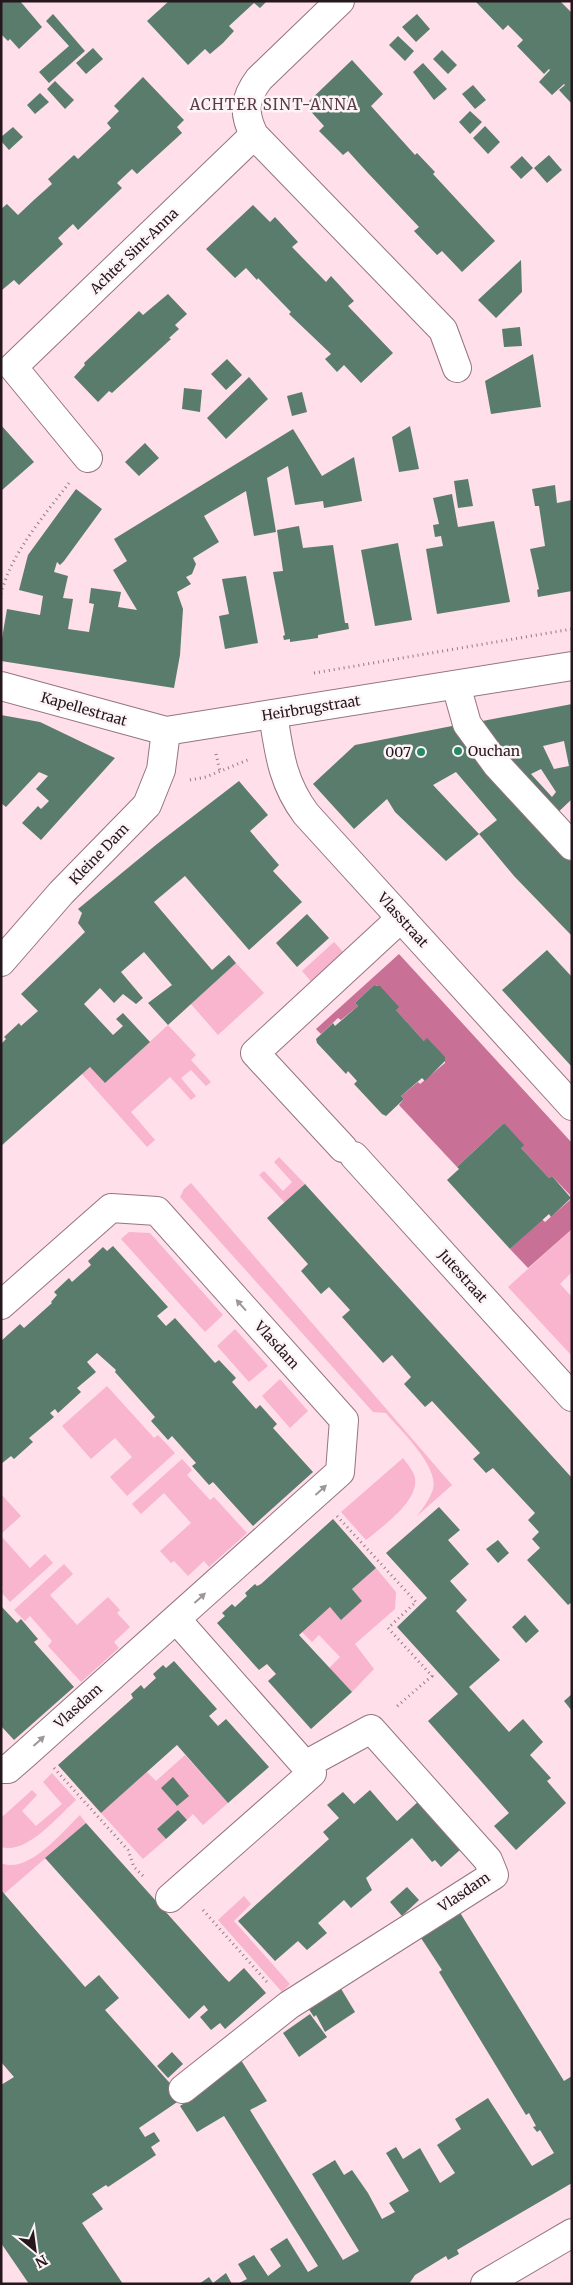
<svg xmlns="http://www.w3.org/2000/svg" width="573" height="2285" viewBox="0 0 573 2285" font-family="Merriweather,serif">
	<rect width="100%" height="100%" fill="#fedfea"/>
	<path fill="#f9b4ce" d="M334,942L347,956L315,986L302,971Z
		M236,963L264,993L218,1035L191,1004Z
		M168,1025L196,1055L191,1060L211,1082L206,1086L191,1070L181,1078L196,1096L191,1100L170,1077L131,1112L155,1140L147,1147L82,1074L90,1067L105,1083Z
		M279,1157L305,1184L285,1203L259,1175L264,1171L283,1191L292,1182L274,1162Z
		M191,1183L452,1485L417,1516C423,1508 430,1499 433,1489C439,1466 400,1430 386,1413L373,1412L180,1197L184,1189Z
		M572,1229V1272L560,1284L572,1297V1356L508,1287Z
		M129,1232L150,1233L223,1315L205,1332L121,1239Z
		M235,1329L268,1366L249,1382L217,1346Z
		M280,1379L308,1411L290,1428L262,1396Z
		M107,1386L154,1438L158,1435L175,1453L127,1496L110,1477L132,1457L115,1438L91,1459L62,1426Z
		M403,1458C407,1464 414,1471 415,1478C419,1501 382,1527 366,1540L341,1512Z
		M182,1459L192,1470L187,1475L210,1500L214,1497L247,1533L209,1567L204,1561L188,1576L174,1561L171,1563L160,1551L191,1523L164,1493L141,1514L132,1504Z
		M1,1494L21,1516L1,1534Z
		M1,1536L30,1568L45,1554L53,1563L10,1602L1,1592L3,1587L1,1584Z
		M64,1564L73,1574L50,1595L77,1625L108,1597L120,1610L117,1613L130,1627L114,1642L119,1648L81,1682L48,1646L52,1641L30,1616L25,1621L14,1610Z
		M376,1568L396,1592L395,1609L355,1644L374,1669L352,1692L329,1668L340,1657L319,1635L312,1642L302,1632L330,1607L341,1619L362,1601L352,1589Z
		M185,1755L228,1803L203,1825L193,1814L187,1820L178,1810L157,1829L166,1839L143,1859L101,1813L147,1772L156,1781Z
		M52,1773L76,1800C58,1816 27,1855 1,1847V1818L32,1790L37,1795L22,1811L36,1826L62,1804L43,1782Z
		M80,1815L86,1823L4,1894L1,1890V1863C28,1875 62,1832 80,1815Z
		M244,1896L251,1904L234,1921L290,1984L282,1992L218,1920Z"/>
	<path fill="#c87095" d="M399,954L572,1143V1229L528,1268L510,1249L542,1219L545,1222L570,1200V1195L552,1176L549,1178L521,1148L504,1123L457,1167L399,1105L404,1099L401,1096L418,1082L420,1084L445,1063V1059L424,1041L396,1010L377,985H374L355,1003L358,1006L341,1020L338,1018L321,1034L316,1029Z"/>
	<path fill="#5a7c6c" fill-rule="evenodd" d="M1,1H20L42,27L19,49L10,39L8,41L1,34Z
		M169,1H267L260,8L254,3L229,26L234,31L223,43L210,54L205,49L188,65L147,21Z
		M475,1H560L572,13V104L559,90L565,85L564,84L552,95L539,82L550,70L549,69L544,74L517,46L523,40L508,25L503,30Z
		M53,14L85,51L49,83L39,72L69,46L46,21Z
		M417,14L430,29L416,42L402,27Z
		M398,36L414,51L405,61L389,45Z
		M93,48L103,59L86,74L76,63Z
		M442,50L457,65L448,74L433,59Z
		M352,60L383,94L371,106L415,155L417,153L435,172L433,174L495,241L462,272L442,251L437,255L414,231L419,227L367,172L348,151L343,155L319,131L324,126L305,105Z
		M423,63L447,89L434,100L413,72Z
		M143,77L184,120L177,127L182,133L137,174L132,169L117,183L122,188L78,230L73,224L58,238L63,244L19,285L14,280L2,290L1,209L7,204L18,215L35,199L52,184L48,179L74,155L78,159L111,128L107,123L119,111L114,106Z
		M55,81L74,100L65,109L47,89Z
		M473,85L486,100L475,109L462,94Z
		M40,93L49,102L35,114L27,105Z
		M470,111L482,122L470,134L459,122Z
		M485,126L500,142L488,154L473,138Z
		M13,127L23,137L9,150L1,141V137Z
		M549,155L562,170L547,183L534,168Z
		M522,156L533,168L521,179L510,167Z
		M253,205L270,222L275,217L298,242L292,247L326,282L331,276L343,289L354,301L348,306L393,353L361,383L344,365L337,372L325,359L331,354L289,314L291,312L258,278L257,280L246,268L235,278L206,249Z
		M521,260L522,292L496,318L478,300Z
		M168,294L187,314L175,325L179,329L169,338L171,339L112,393L109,391L98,402L74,377L85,365L84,363L139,311L143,315Z
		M520,327L522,346L504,347L502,329Z
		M533,354L541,407L491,414L485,381Z
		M227,359L242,375L226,390L211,374Z
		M249,377L268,399L226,439L207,418Z
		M184,388L202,390L200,412L182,409Z
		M302,392L307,412L292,416L287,396Z
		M1,425L34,462L1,491Z
		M410,426L419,469L399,472L392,437Z
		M293,429L322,476L354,457L362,501L324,508L323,501L295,505L288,466L267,478L276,532L254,536L246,491L204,516L219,542L193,558L196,564L192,574L186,577L191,584L177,592L183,609L180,655L174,688L1,661V644L7,609L40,615L43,596L19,590L28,555L76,489L102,509L64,561L60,565L57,562L54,572L68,576L63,598L73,599L68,629L89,632L94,604L89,603L91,588L121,592L118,607L137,610L113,570L127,561L114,539Z
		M145,443L159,458L139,476L125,462Z
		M468,479L473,506L458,508L454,481Z
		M555,485L557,503L572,500V591L538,597L537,590L539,589L530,549L545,546L539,506H535L532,489Z
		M452,494L458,527L494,521L510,602L437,614L426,549L443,546L441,536L435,537L433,525L439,524L433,498Z
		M299,526L303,548L333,545L345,623H348L349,629L318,635V638L290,642V639L284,640L283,636L285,635L273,572L283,571L277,530Z
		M398,543L412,620L375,626L361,550Z
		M246,576L258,643L225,649L219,616L229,614L222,579Z
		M572,704V799L554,816L477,722ZM564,741L569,766L554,769L543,746ZM541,769L556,792L552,797L531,774Z
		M1,715L40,722L115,758L41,840L22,823L38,806L41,809L49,801L36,789L48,776L39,772L6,807L1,803Z
		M452,726L460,729L572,863V936L514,876L479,834L497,820L456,772L433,785L479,834L446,861L395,812L387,799L354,829L313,784L355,745Z
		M239,781L268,815L250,831L279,865L273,871L302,902L249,950L185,876L154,902L212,970L229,955L236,963L168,1025L148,1003L172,985L144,952L121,972L143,998L136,1004L123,994L114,1003L100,988L84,1004L113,1035L123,1026L116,1019L123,1013L150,1042L105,1083L90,1067L1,1146V1044L6,1039L4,1037L19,1023L21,1026L38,1011L21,994L85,932L78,923L82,913L78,909L157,844Z
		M307,914L329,938L297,967L276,943Z
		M547,950L572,977V1067L502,990Z
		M374,985L380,986L399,1007L396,1010L424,1041L427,1038L445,1057V1061L425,1081L422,1078L401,1096L404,1099L386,1116L382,1114L354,1084L357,1081L348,1071L346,1074L317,1043L316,1039L333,1023L335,1026L358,1006L355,1003Z
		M504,1123L524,1145L521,1148L549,1178L552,1176L571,1198L551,1217L549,1214L510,1249L447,1180L459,1169L457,1167Z
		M305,1184L572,1478V1602L568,1605L527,1560L540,1548L532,1539L539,1532L528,1520L535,1513L493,1468L486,1473L473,1459L480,1453L432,1401L425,1407L404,1384L411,1377L392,1355L383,1363L342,1317L350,1310L329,1287L321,1294L301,1271L308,1264L267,1218Z
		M113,1246L168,1307L157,1316L166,1326L175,1318L215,1363L219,1360L236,1378L232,1382L256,1409L260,1405L277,1424L273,1428L313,1472L253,1526L213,1482L209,1485L192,1466L196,1463L172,1436L168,1440L151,1421L155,1417L115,1372L116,1370L97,1353L87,1362L96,1372L77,1388L81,1392L58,1413L55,1409L50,1413L54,1417L29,1438L33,1442L14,1459L11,1456L1,1464V1341L20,1324L24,1328L52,1303L51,1302L57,1295L54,1292L69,1278L72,1282L91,1265L88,1261L103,1247L107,1251Z
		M439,1507L460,1530L448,1540L469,1564L450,1581L467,1600L456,1611L500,1660L469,1687L509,1732L523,1719L543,1742L530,1755L551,1778L547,1781L566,1803L516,1850L494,1826L509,1813L428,1721L458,1694L397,1627L427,1598L386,1553Z
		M333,1519L376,1568L352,1589L362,1601L341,1620L330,1607L299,1635L352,1692L311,1729L268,1681L276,1674L267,1664L259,1670L217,1623L225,1616L222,1613L232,1604L235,1607L247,1596L245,1593L255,1584L257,1586L261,1584Z
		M498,1540L509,1553L498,1563L486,1549Z
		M1,1606L17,1623L21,1619L38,1639L34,1642L74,1687L14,1740L1,1726Z
		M525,1615L539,1631L526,1643L512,1627Z
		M174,1661L217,1709L209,1716L218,1726L226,1719L269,1767L228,1803L177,1745L101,1813L58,1765L133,1698L131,1694L141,1685L144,1689L156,1678L153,1674L163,1665L166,1668Z
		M572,1694V1711L564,1701Z
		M173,1777L189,1796L177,1806L161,1788Z
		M370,1790L397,1821L420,1800L457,1840L454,1843L460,1850L441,1867L435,1860L432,1862L412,1838L366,1878L372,1890L351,1908L344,1900L318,1923L327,1933L307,1950L298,1941L275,1961L238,1921L329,1839L323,1832L339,1818L327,1805L343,1792L354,1804Z
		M178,1810L187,1820L166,1839L157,1829Z
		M86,1823L225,1978L229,1982L244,1968L266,1993L225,2029L220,2023L211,2030L200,2017L208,2010L204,2005L189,2019L45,1858Z
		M407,1887L419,1900L402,1916L390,1902Z
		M1,1890L85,1987L99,1975L119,1998L105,2010L183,2098L139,2128L145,2137L154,2132L160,2141L151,2147L156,2155L108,2187L106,2185L92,2194L103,2209L82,2223L123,2284H29L1,2243V2085L14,2077L1,2062Z
		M459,1911L564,2081L572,2076V2183L457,2250L459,2254L448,2260L446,2256L415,2275L409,2284H237L247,2279L238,2264L254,2255L268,2276L281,2266L270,2249L287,2238L308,2272L318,2266L224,2116L197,2132L180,2106L207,2089L203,2083L239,2057L267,2101L250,2110L343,2260L359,2251L312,2174L335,2160L344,2175L352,2170L368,2193L382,2219L395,2212L389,2203L409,2191L386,2153L396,2147L403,2159L420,2148L440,2183L455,2173L437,2145L461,2129L455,2119L488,2098L532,2166L554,2153L540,2130L537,2132L533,2127L536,2126L529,2113L526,2115L439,1972L442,1970L419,1935Z
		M340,1987L355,2012L325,2032L316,2015L314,2017L308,2008Z
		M310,2014L327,2037L299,2057L283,2033Z
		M172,2052L183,2064L168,2078L157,2066Z
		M226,2273L232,2284H199L209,2277L213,2283Z"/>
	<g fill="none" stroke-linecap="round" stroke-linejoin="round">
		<defs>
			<path id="street" d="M254,135L443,330L457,368
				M88,458L13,367L254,135C243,113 244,99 259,79L340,1
				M456,685L467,724L497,765L572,846
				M273,714C279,752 282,782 306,814L572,1106
				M1,962L61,893L147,805L161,770L166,731
				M343,1148L255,1053L401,918
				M354,1156L572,1397
				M1,1305L111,1208L157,1211L344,1420L340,1472L24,1755L8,1769H1
				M176,1619L305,1765L371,1729L488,1860L494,1875L289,2005L183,2089
				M170,1898L312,1773L305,1765"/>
			<path id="secondary" d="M1,686L166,731L572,666
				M485,2284L572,2233"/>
		</defs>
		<use href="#street" stroke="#967481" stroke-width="30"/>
		<use href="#secondary" stroke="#967481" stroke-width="30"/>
		<path stroke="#917b83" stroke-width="3" stroke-dasharray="1 4" stroke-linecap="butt" d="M1,594C11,553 44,516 69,483
			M314,673L572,629
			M216,754L220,771
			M190,780L206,777L250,759
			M337,1516L416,1602L388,1628L432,1676L395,1708
			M54,1768L128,1850L134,1867L145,1878
			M203,1910L267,1982"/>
		<use href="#street" stroke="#fff" stroke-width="28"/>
		<use href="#secondary" stroke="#fff" stroke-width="28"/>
	</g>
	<defs><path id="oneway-solid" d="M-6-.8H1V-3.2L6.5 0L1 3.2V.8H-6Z" transform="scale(1.25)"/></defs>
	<g fill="#9d9799">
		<use href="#oneway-solid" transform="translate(241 1305) rotate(-132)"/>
		<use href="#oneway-solid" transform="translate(321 1490) rotate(-42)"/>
		<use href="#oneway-solid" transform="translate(200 1598) rotate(-42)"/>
		<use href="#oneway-solid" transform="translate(39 1741) rotate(-42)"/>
	</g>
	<g fill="#258a65" stroke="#fcf4f6" stroke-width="2">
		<circle cx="458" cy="751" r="5"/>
		<circle cx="421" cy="752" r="5"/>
	</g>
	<g text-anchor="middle" stroke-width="5" stroke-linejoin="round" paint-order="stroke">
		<g font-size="14" fill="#25171d" stroke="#fcf4f6">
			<text transform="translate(134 251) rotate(-44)" y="5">Achter Sint-Anna</text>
			<text transform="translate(311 708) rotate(-9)" y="5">Heirbrugstraat</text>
			<text transform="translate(84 709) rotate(16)" y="5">Kapellestraat</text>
			<text transform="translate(99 854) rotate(-46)" y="5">Kleine Dam</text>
			<text transform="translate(403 920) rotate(48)" y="5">Vlasstraat</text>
			<text transform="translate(463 1276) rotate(48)" y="5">Jutestraat</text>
			<text transform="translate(277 1345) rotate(48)" y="5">Vlasdam</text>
			<text transform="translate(78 1706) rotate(-42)" y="5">Vlasdam</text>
			<text transform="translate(464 1892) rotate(-34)" y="5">Vlasdam</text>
		</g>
		<g font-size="14" fill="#25171d" stroke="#fcf4f6" text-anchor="start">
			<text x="468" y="756">Ouchan</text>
			<text x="411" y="757" text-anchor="end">007</text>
		</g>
		<g font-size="15" letter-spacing="1" fill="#5a3c47" stroke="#fcf4f6">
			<text x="274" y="110">ACHTER SINT-ANNA</text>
		</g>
	</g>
	<rect width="573" height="2285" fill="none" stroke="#25171d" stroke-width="5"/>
	<g transform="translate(35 2250) rotate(151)" stroke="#fcf4f6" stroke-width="4" paint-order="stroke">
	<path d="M0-4L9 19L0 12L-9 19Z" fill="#25171d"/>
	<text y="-8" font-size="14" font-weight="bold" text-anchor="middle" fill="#25171d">N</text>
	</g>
</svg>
